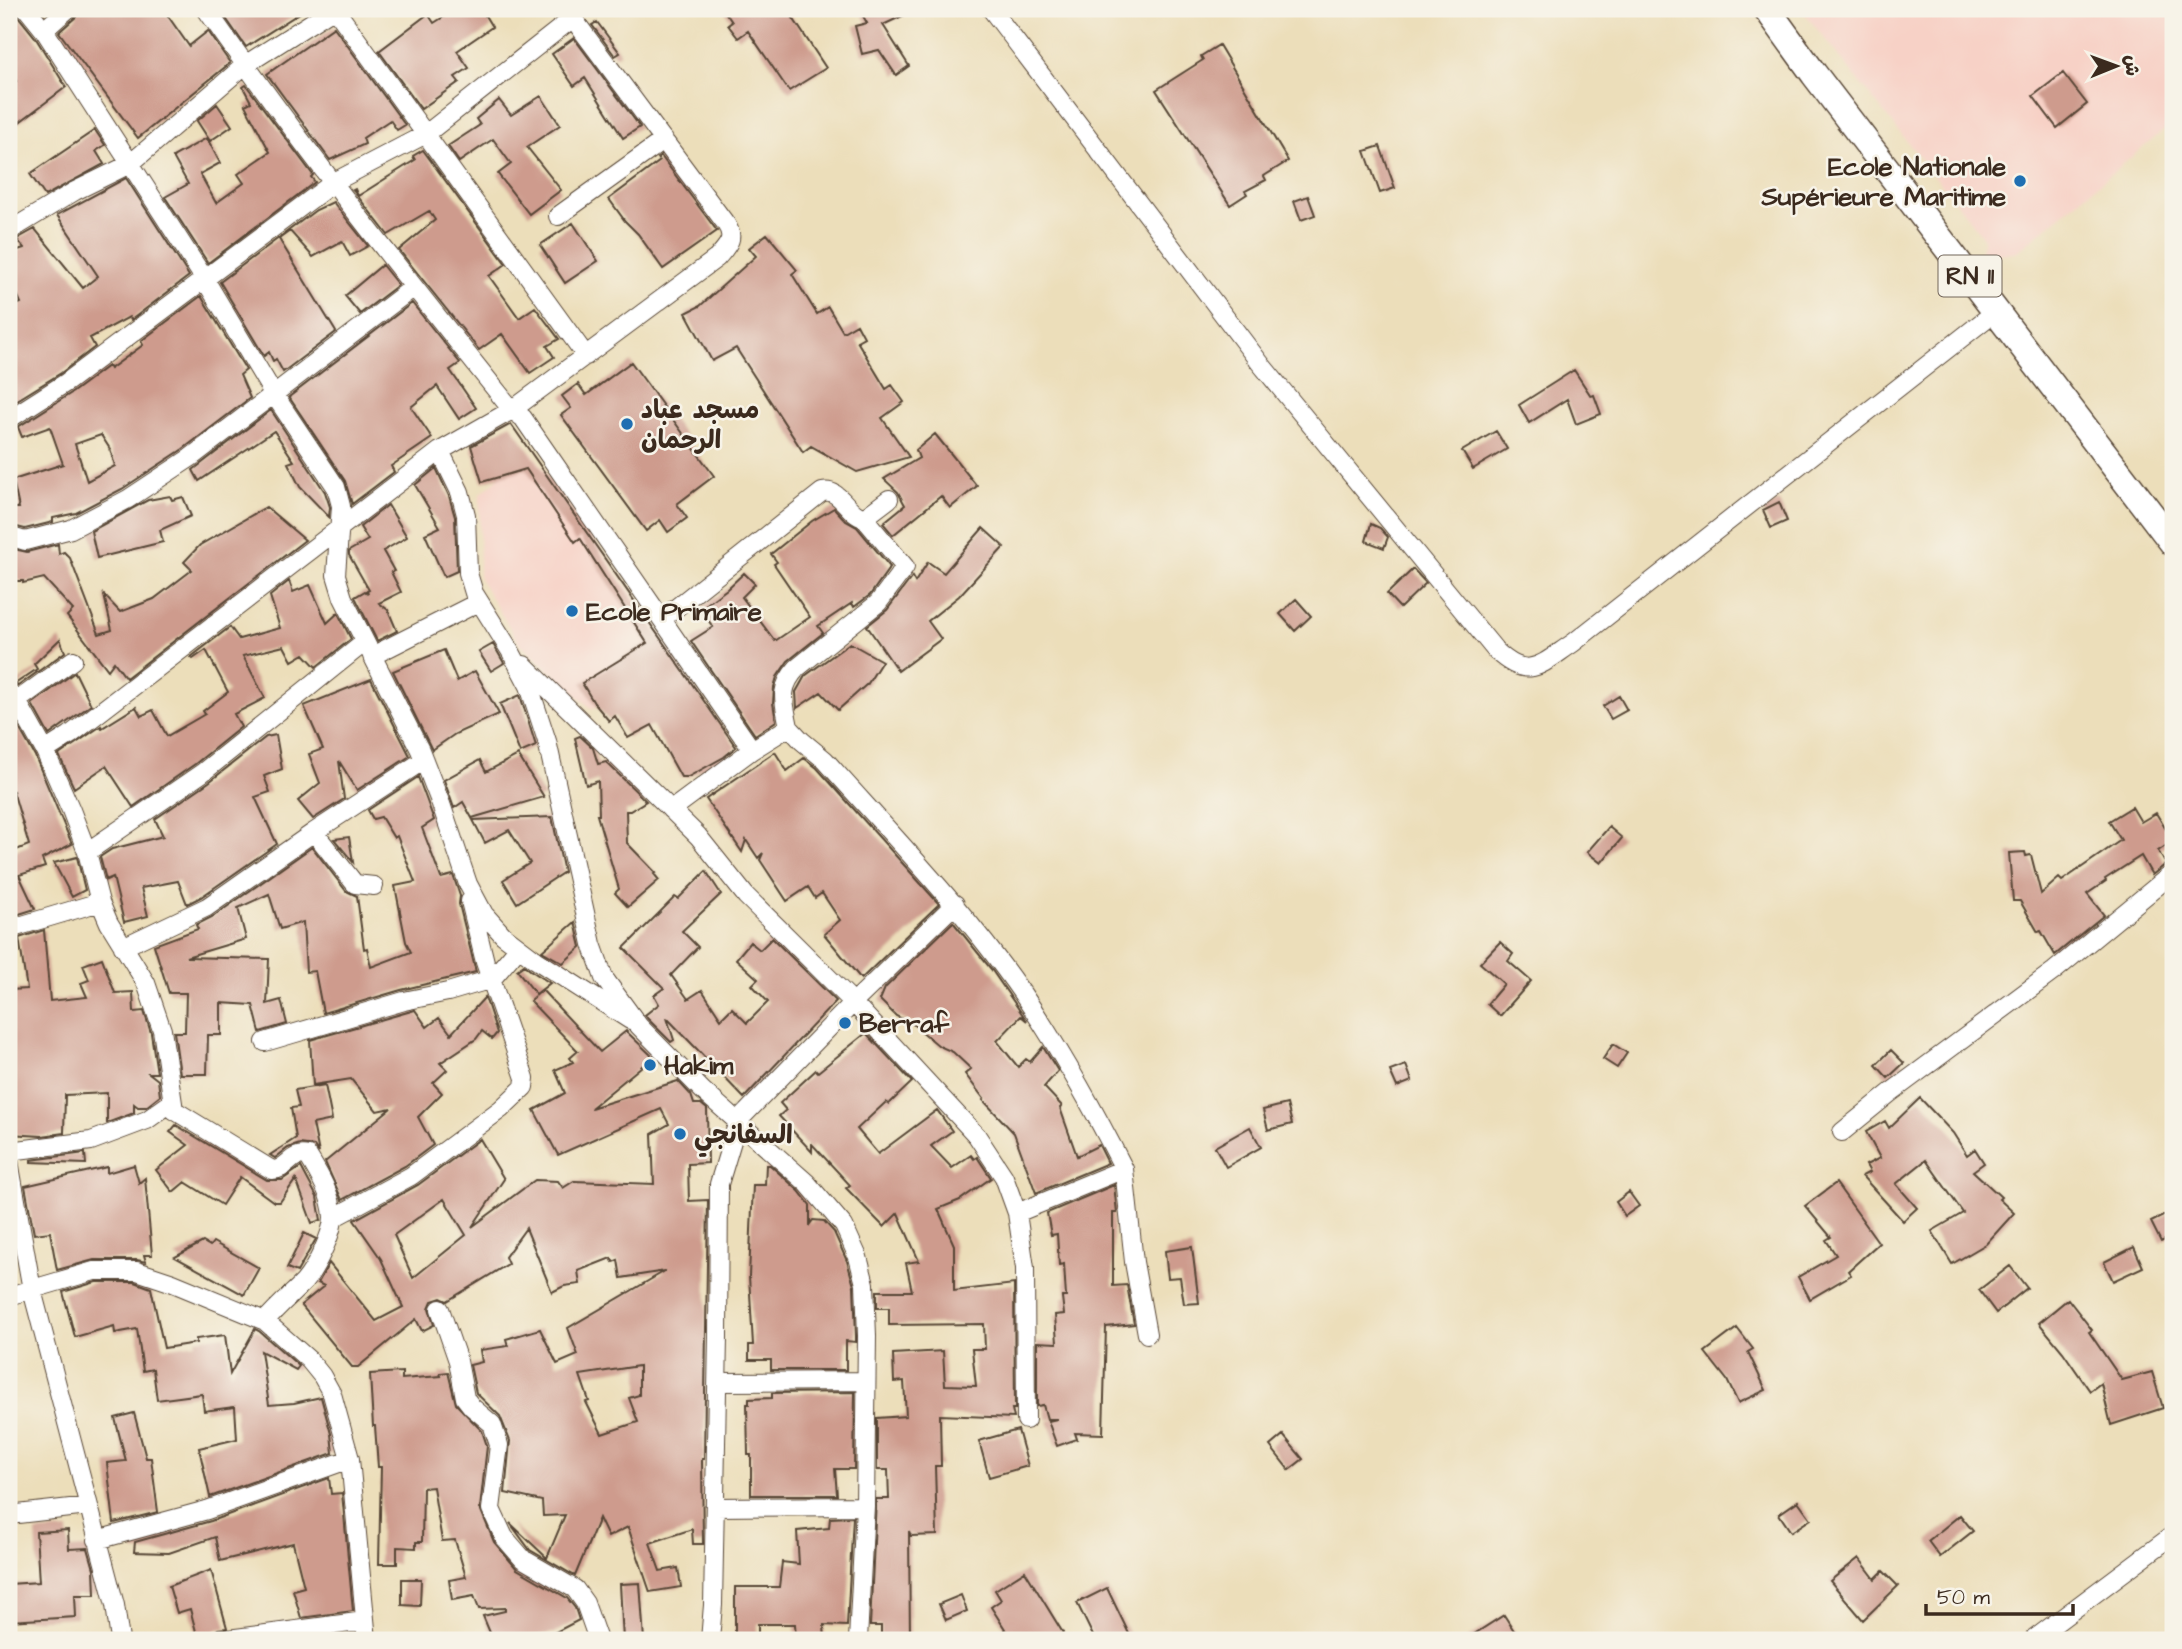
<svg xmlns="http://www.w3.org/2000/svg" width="2182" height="1649" viewBox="0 0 2182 1649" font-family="'Architects Daughter','Playpen Sans Arabic',sans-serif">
	<rect width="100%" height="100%" fill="#f7f3e8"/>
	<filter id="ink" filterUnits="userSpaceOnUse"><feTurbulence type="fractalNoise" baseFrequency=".0143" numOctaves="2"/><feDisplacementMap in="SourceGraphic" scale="14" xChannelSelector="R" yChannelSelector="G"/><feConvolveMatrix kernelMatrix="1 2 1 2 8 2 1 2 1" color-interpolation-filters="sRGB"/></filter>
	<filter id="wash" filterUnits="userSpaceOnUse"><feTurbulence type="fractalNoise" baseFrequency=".00686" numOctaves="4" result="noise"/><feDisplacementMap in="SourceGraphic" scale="28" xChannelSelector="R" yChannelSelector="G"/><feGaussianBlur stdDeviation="1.57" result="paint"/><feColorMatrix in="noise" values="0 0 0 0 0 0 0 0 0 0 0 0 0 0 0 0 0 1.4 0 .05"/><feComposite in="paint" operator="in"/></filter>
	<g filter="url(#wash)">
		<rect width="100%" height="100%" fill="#ecdeba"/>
		<path fill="#f7d1c6" d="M1801,9H2173V123L2015,253L1980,254L1984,238Z
			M531,451L678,659L592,709L519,643L479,578L480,494Z"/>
		<g id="blocks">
			<path fill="#ce9b8d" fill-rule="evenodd" d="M9,9H16L18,16L35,37L66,87L9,130V85L16,81L9,67Z
				M79,9H163L189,46L208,31L230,63L138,138L59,32L76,17Z
				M235,9H306L246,47L225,17Z
				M456,9H481L492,27L457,51L469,68L455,77L459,82L421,109L379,51L428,14L434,23Z
				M723,9H787L826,68L789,91L748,31L738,38L728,25L732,22Z
				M859,9H917L883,25L909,66L896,75L879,50L862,54L855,26L867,23Z
				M597,22L620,53L615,56L592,25Z
				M334,27L405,125L397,130L390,120L363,138L365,144L330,160L267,74Z
				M574,38L640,127L623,138L585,78L574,86L552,54Z
				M1219,45L1288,161L1264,176L1266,180L1245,191L1247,194L1230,205L1156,90L1203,60L1201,56Z
				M2063,73L2087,104L2057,128L2033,96Z
				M246,85L313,175L311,177L315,182L208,263L165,197L188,184L173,157L207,138L220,163L200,174L216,203L244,183L238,174L270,152L245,105L251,102L243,87Z
				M541,96L560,125L527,147L561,190L529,214L498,174L511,164L493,139L459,162L448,146L480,125L476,119L499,100L511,115Z
				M217,104L232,126L210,141L197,121Z
				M95,130L105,145L96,151L104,164L45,196L30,174Z
				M1380,146L1395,188L1380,193L1365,151Z
				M423,150L506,264L489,276L519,318L535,307L559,339L547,346L554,357L530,373L502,334L479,350L399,250L435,220L429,211L388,235L353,190L355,189L358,196L415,160L413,156Z
				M661,156L717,231L663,269L638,234L625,221L609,199L660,161L658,158Z
				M126,178L189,276L131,320L129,317L90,338L95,347L61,373L9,405V308L21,303L9,276V253L24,248L17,239L35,229L83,288L98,276L57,215Z
				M1308,196L1315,215L1301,220L1294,201Z
				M333,202L368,246L350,256L342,241L313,257L290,231L279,239L336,332L283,372L276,359L273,361L269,352L264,356L220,282L316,210Z
				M573,223L598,261L565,283L540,245Z
				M767,234L797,270L792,274L817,314L828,307L843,332L857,324L864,337L857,341L886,389L892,385L904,402L882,418L909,457L857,472L811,446L803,452L736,348L712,361L686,313L700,306L756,256L749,248Z
				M382,265L398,285L360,314L345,296Z
				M201,296L246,370L240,375L250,398L183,449L122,489L76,513L53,518V522L25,529L9,525V508H19L13,480L63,464L50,427L22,437L18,427L73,392L108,366L110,369L143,345L141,341ZM101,435L110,449L115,466L87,481L75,444Z
				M412,303L460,363L450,370L476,408L459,419L437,386L411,407L432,438L391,466L394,472L352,504L345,481L289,397Z
				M631,362L714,476L677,504L687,518L668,532L660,520L646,531L561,415L571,408L562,396L578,384L586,395Z
				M1574,370L1591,396L1594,395L1601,414L1576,424L1567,399L1529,423L1519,405Z
				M271,410L325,492L330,507L329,517L300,487L288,463L294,461L274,431L199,481L193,470Z
				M511,424L736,747L724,757L688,777H681L652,725L628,738L615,716L609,721L594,703L582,683L647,643L580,538L575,542L526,469L482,482L471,446Z
				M1496,431L1507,449L1473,469L1462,451Z
				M935,434L977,486L950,508L941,496L893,535L883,523L905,505L898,492L884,479L919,458L916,450Z
				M436,468L449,496L455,517L457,571L444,577L425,534L440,527L415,485Z
				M170,496L172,500L183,497L191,516L160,530L163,542L97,558L91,531L148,500Z
				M1779,502L1787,521L1771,528L1763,510Z
				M388,505L407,537L383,551L394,571L391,572L401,592L379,603L388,610L397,631L377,641L355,597L365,591L368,594L367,591L369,590L349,555V551L368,540L360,527Z
				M266,507L305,540L126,678L114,662L108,670L67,616L73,610L44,578L23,583V581H9V548L27,552L58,544L59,554L64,552L70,558L99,634L112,630L104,595L120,612L154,599L192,570L184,562L200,545Z
				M834,508L846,521L857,527L890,567L870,595L854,607L852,603L818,626L823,633L788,661L777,677L774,687L773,703L776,721L755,735L691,641L713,627L700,609L727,589L744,573L755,584L742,597L775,641L810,617L774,564L777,562L771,554L812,521Z
				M1371,524L1380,528L1388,537L1384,548L1366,541Z
				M983,528L1004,547L959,596L928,621L941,639L898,671L867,626L887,610L912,577L915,582L928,562L944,573Z
				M1413,569L1426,583L1400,608L1387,594Z
				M289,581L293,592L310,585L327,623L338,613L351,639L316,667L304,654L292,661L284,646L243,656L265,698L234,714L241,727L195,764L133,807L106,766L74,788L59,755L101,726L102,728L136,707L141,716L153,710L167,736L205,714L203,711L228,692L206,650L193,659L191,657L230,627L239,639L280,628L270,596Z
				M1296,599L1311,616L1295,631L1280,614Z
				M60,639L65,652L18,686L15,684L37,669L34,664Z
				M850,643L882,661L867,685H866L838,710L821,692L797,708L796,692L805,676Z
				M493,644L504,663L491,671L479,652Z
				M444,650L457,681L475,671L499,714L455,734L432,750L393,671Z
				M75,672L91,705L49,735L32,704Z
				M371,679L410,756L357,790L339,761L344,799L313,819L298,801L320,783L309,754L323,749L304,706Z
				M520,695L536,746L520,753L500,704Z
				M1619,696L1627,710L1611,719L1603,706Z
				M9,710L35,756L72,844L42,859L45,867L19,875L35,909L16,915L15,911L9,914V853L29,845L13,791L9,792Z
				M276,735L282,769L264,776L270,792L255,797L277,844L201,897L187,904L178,881L141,888L148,916L124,922L113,877L106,880L100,857L112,849L163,836L155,819L209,782L266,737Z
				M580,736L593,748L598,764L606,762L646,801L630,811H626L627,843L656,873L654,874L659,880L628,907L615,893L619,889L597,815H599L598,781L586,785L575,738Z
				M775,752L787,771L804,758L817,768L939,904L861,979L824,934L840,920L822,893L815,898L808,887L787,901L760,860L763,853L758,858L746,840L742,852L706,799Z
				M518,755L544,797L472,818L463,802L454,808L444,780L480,760L486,772Z
				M418,777L434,820L422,828L441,878L453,875L460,896L459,904L476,972L401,990L323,1013L315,971L306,972L303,922L280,929L269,894L238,908L246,939L186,957L269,959L267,1004L281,1000L287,1024L260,1032L253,1005L221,1003V1035H208L207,1074H180L174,1032H185L186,993H169L154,945L198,929L196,925L214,916L312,847L346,891L357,896L364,949L367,948L371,967L411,952L406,942L395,886L415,882L397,836L394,838L381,817L373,819L368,810Z
				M2132,807L2141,822L2156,813L2173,841L2158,851L2166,864L2152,875L2141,856L2105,879L2106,881L2087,894L2104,915L2055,955L2041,931L2038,932L2020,901H2013L2009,853L2025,852L2026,856L2031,855L2041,894L2059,878L2062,881L2121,840L2109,821Z
				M552,817L564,872L517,903L503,880L530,863L509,830L485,843L473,820Z
				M1609,827L1622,838L1601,863L1587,852Z
				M349,837L353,862L334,839Z
				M77,857L85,890L72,897L54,863Z
				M706,871L721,894L682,931L698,947L671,975L688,999L702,990L721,1019L732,1008L747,1023L768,1002L752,985L758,979L736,959L750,942L760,950L772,938L836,1001L744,1098L667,1018L674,1040L671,1042L648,1019L645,1015L659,1004L654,995L664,988L624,948L675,897L678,899Z
				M575,922L581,947L563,963L542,951Z
				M953,922L991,969L1027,1021L1021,1016L997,1041L1018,1067L1026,1059L1030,1062L1043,1047L1058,1071L1044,1087L1062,1106L1060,1108L1077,1156L1099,1145L1108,1163L1036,1193L1014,1133L983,1100L984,1099L965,1074L971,1069L953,1052L939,1046L913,1024L896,1016L880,1000L885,988Z
				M44,930L50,1001L87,997L81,983L89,980L83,965L102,958L115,993L133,992L134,1012L144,1011L151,1033L157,1073H149L158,1080L160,1096L146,1107H138L134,1104V1113L107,1123V1093L65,1095L64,1133L42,1136L9,1134V990L27,989L19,938Z
				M1500,942L1513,954L1508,961L1531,981L1500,1016L1487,1004L1504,984L1480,963Z
				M524,965L530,970L550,983L536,994L517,970Z
				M542,990L600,1052L626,1031L653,1057L591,1108L678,1081L691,1095L694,1104H701L707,1109L708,1163L688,1164L689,1201L708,1200L704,1459H702L703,1544H693L692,1529L650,1543L660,1571L678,1568L681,1587L650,1592L628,1527L608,1537L599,1518L575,1576L530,1550L510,1523L547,1558L565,1515L543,1516L542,1501L505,1493L510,1441L500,1416L476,1393L470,1365L482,1362L480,1350L508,1346L506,1339L540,1329L557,1364L578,1355L568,1328L665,1271L621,1278L618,1260L613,1262L611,1258L578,1271L580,1284L564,1286L552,1292L526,1228L505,1257L508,1264L447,1301L441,1298L432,1301L429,1308L434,1325L422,1331L416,1319L358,1367H352L301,1305L324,1286L318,1283L329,1263L376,1321L403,1307L381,1259L354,1220L418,1185L480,1139L504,1179L472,1227L535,1180L558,1181L563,1188L574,1181L654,1184L652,1134L669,1124L661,1109L558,1155L534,1110L565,1093L555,1070L573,1062L570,1058L578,1051L530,1001ZM444,1199L466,1235L413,1278L394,1235ZM639,1366V1395L629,1398L638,1422L602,1434L586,1402L589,1401L580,1375Z
				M485,997L497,1033L492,1039L482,1031L476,1039L440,1063L447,1070L433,1083L442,1093L418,1117L433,1145L405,1166L342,1200L325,1162L391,1108L377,1111L351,1079L313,1085L310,1040L415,1010L427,1027L439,1018L451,1034Z
				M866,1033L912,1082L889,1104L886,1102L857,1129L878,1154L937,1110L952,1131L931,1146L952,1168L971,1155L974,1159L977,1157L991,1178L960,1200L938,1209L954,1245V1291L1014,1284L1015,1409H1012L1014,1418L940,1415L941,1466H935L937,1535L911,1536L909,1531L910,1640H881V1626H870L876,1499H889L888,1470H877V1418L906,1416L904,1381L894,1382L893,1354L943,1351L945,1385L976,1386L972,1349H985L984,1324L889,1325V1308H877V1291H912L906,1263L919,1261L898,1213L884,1227L846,1188L850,1185L812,1144V1152L779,1116L786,1110L780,1103L816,1070L818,1072Z
				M1613,1044L1627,1053L1617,1068L1603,1059Z
				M1891,1050L1904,1063L1888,1078L1876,1065Z
				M1406,1065L1412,1081L1397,1087L1390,1071Z
				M325,1085L332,1120L313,1124L319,1153L314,1146L300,1144L288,1148L275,1158L270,1155L296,1138L291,1108L299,1107L295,1090Z
				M1920,1098L1953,1133L1967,1155L1975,1149L1984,1163L1973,1171L2001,1197L1999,1199L2014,1213L1986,1244L1952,1264L1932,1231L1963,1213L1926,1160L1896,1184L1917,1208L1903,1221L1862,1176L1870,1172L1866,1165L1880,1158L1866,1132L1885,1121L1889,1128Z
				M1287,1104L1292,1124L1268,1130L1263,1110Z
				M176,1125L267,1180H282L301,1167L317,1197L321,1220L312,1223L296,1179L280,1202H274L240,1177L222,1205L185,1182L173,1192L156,1170L188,1145L170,1132Z
				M1250,1127L1261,1147L1226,1167L1215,1147Z
				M85,1153L86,1164L31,1162V1160Z
				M134,1165L139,1183L145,1178L152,1255H144L146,1262L137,1260H94L57,1270L50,1232L34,1234L25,1186L107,1167V1173Z
				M766,1165H770L799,1191L810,1205V1224L813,1220L824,1221L834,1232L847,1261L854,1286L856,1336V1342L846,1341V1370H771V1360H749V1345H753L749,1276L753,1185H765Z
				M1836,1183L1879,1243L1848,1271L1851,1275L1810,1299L1798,1277L1836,1255L1826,1240L1831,1237L1805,1206Z
				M1114,1185L1117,1213H1113V1286L1127,1285L1134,1324L1106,1327L1103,1434L1075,1433L1077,1439L1057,1446L1048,1421L1057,1419H1047L1043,1405L1037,1406V1342L1057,1343L1055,1315L1064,1314L1062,1297H1066L1064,1264L1059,1265L1057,1234L1051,1235L1047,1213Z
				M1629,1192L1639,1206L1625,1216L1616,1202Z
				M2173,1211V1236L2161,1242L2151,1222Z
				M304,1233L316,1239L297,1272L287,1268Z
				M203,1242L210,1246L213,1242L259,1268L244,1295L175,1257Z
				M1192,1247L1199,1303L1184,1304L1180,1277L1168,1278L1165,1251Z
				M2134,1247L2143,1267L2113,1281L2104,1262Z
				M2010,1266L2027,1288L1996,1313L1979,1290Z
				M96,1282H135L151,1288L164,1348L196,1343V1339L225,1335L230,1374L255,1329L259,1331L299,1366L296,1370L261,1351L269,1405L294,1403L321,1397L331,1434L333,1453L210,1497L199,1448L237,1439L235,1407L204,1411L202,1394L157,1400L153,1369L143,1371L137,1329L115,1333L114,1326L75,1337L63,1292Z
				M2068,1299L2092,1330L2089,1332L2122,1380L2152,1372L2163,1408L2111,1425L2101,1383L2090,1391L2063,1352L2039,1323Z
				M1737,1328L1753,1349L1748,1352L1766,1390L1738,1403L1727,1380L1705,1352Z
				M402,1372V1379L441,1376L440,1373L448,1372L456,1404L482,1431L487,1446L480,1508L494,1542L517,1569L567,1598L575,1608L579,1620L554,1633L529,1637L531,1640H493L483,1616L505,1611V1608L479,1609L474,1596L452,1600L449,1580L466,1577L455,1540L442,1541L433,1487L423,1488L422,1542H416V1548L397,1547V1564H379L381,1467H378L375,1426H373L370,1374Z
				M855,1392L854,1469H835L837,1495H751V1455H748L747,1404H749V1399L772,1398V1393Z
				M134,1413L146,1458H151L158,1512L114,1523L107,1463L126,1461L115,1418Z
				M1018,1430L1028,1466L989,1477L979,1441Z
				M1283,1435L1303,1459L1289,1470L1270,1446Z
				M329,1478L331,1494L342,1493L353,1611L301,1618L293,1590L304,1587L293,1543L220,1561L215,1537L169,1553L134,1552L135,1542L211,1521Z
				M1798,1501L1811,1519L1791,1532L1779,1514Z
				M1960,1515L1973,1531L1940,1557L1928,1541Z
				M853,1517L847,1626L824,1625L825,1640H796L795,1624H758V1640H735V1587H779L782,1562L799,1564L797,1531L829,1528L830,1518Z
				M68,1530L69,1549L88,1548L94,1569L95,1595H75L76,1617L9,1621V1584L39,1582L36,1532Z
				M1859,1558L1875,1579L1883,1571L1898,1586L1863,1620L1830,1581Z
				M211,1570L227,1628L218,1629L209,1636L198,1639L190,1609L177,1613L169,1586Z
				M1025,1571L1063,1633L1052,1640H1039L1034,1633L1022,1640H1012L991,1607L1001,1600L995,1590Z
				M402,1579H421L420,1606L402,1605Z
				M640,1583L644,1640H623L620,1584Z
				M1107,1588L1132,1640H1095L1077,1603Z
				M961,1595L967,1611L946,1620L939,1604Z
				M1504,1615L1520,1640H1465Z"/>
		</g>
	</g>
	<g filter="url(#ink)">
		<use href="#blocks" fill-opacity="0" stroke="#564535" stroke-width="2"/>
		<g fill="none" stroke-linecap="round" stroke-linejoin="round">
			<defs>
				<path id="minor" d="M27,9L44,30L204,278L273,393L336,487L341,506L336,575L343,598L420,750L441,804L468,884L484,914L503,935L536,960L630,1020
					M206,9C302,147 407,279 512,410L523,418L752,750
					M335,9L586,356
					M991,9L1260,363L1496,651C1529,682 1541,664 1573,643L1996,311
					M44,30L68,9
					M558,216L664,140
					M9,231L75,191L130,164L245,65L333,9
					M9,419L67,382L334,182L426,134L573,18
					M440,451L460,492L466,515L468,573L474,593L511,652L529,686L547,741L592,944L604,978L639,1026L703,1091L807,1183L844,1226L858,1257L865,1284L867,1336L865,1506L858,1640
					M9,536L25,541L71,529L128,499L190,458L414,287
					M662,619L822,492C841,488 847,514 864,518L889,499
					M372,656L479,602
					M524,665L698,836L746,896L850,999L977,1136L1004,1177L1017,1213L1025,1268L1026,1420
					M9,693L17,701L45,751L71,810L87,852L100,902L109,923L146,983L162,1030L174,1110L272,1170C287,1171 291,1151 308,1156C319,1174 332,1195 333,1217C333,1234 315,1269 304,1282C291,1295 277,1307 265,1321
					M17,701L73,660
					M789,727C784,701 778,689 797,668L878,603L905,567L864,518
					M45,751L70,735L440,451L512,410L717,258C727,246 736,239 726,224L566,9
					M671,810L752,750L789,727L802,741L825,760C893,836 964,909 1022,993C1060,1049 1093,1108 1124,1169
					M314,832L355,884L374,886
					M87,852L202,773L365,642
					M9,929L100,902
					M123,947L207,907L314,832L424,760
					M265,1042L404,1001L448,992L492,979L519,947
					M1842,1132L1890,1093L2054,971L2173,873
					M9,1151L91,1141L147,1120L172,1102
					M9,1161L32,1290L115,1605L120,1640
					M1017,1213L1124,1169L1134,1262L1147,1334
					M333,1218L411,1176L501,1109L524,1087L525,1078L485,962L470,901
					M9,1296L94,1271H137L173,1283L265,1321L309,1360L322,1376L332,1394L350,1459L367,1640
					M440,1309L458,1361L465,1398L472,1407L492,1424L499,1445L491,1509L504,1537L523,1559L575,1589L585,1603L598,1640
					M718,1382L866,1381
					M715,1507L865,1506
					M9,1515L88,1506
					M97,1540L207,1510L350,1459
					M220,1640L365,1621
					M710,1640L713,1605L718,1337L719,1184L738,1121L853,1003L955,904
					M2033,1640L2173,1535"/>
				<path id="primary" d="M1767,9L1814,74L2173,543"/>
			</defs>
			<use href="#minor" stroke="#564535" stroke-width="20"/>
			<use href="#primary" stroke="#564535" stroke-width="29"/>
			<use href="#minor" stroke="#fff" stroke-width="18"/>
			<use href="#primary" stroke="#fff" stroke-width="26"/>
		</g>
	</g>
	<g fill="#1f6fb2" stroke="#f7f3e8" stroke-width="2.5">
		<circle cx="2020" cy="181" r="7"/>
		<circle cx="627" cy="424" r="7"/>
		<circle cx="572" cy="611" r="7"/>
		<circle cx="845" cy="1023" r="7"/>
		<circle cx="650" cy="1065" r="7"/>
		<circle cx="680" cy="1134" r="7"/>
	</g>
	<g text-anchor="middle" stroke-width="5" stroke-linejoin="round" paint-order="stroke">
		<rect fill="#f7f3e8" stroke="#73665b" stroke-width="2" x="1938.5" y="255.5" width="63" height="41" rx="5"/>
		<g font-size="24" font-weight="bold" fill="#3b2a1e">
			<text x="1970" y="284">RN 11</text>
		</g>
		<g font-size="26" font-weight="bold" fill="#3b2a1e" stroke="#f7f3e8" text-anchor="start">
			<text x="2006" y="175" text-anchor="end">Ecole Nationale<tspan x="2006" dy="30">Supérieure Maritime</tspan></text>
			<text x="641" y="418">مسجد عباد<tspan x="641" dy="30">الرحمان</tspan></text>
			<text x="586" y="620">Ecole Primaire</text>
			<text x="859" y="1032">Berraf</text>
			<text x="664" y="1074">Hakim</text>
			<text x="694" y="1143">السفانجي</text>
		</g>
	</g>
	<rect width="2182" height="1649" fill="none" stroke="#f7f3e8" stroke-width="35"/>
	<g transform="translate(2116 66) rotate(89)" stroke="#f7f3e8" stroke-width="5" paint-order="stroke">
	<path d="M0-5L12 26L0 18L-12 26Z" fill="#3b2a1e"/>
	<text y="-10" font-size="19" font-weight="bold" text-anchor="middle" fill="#3b2a1e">ش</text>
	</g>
	<path d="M1926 1604v10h147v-10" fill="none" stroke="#3b2a1e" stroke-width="3.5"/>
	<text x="1937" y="1604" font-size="21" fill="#3b2a1e" stroke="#f7f3e8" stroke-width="5" paint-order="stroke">50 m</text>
</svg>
